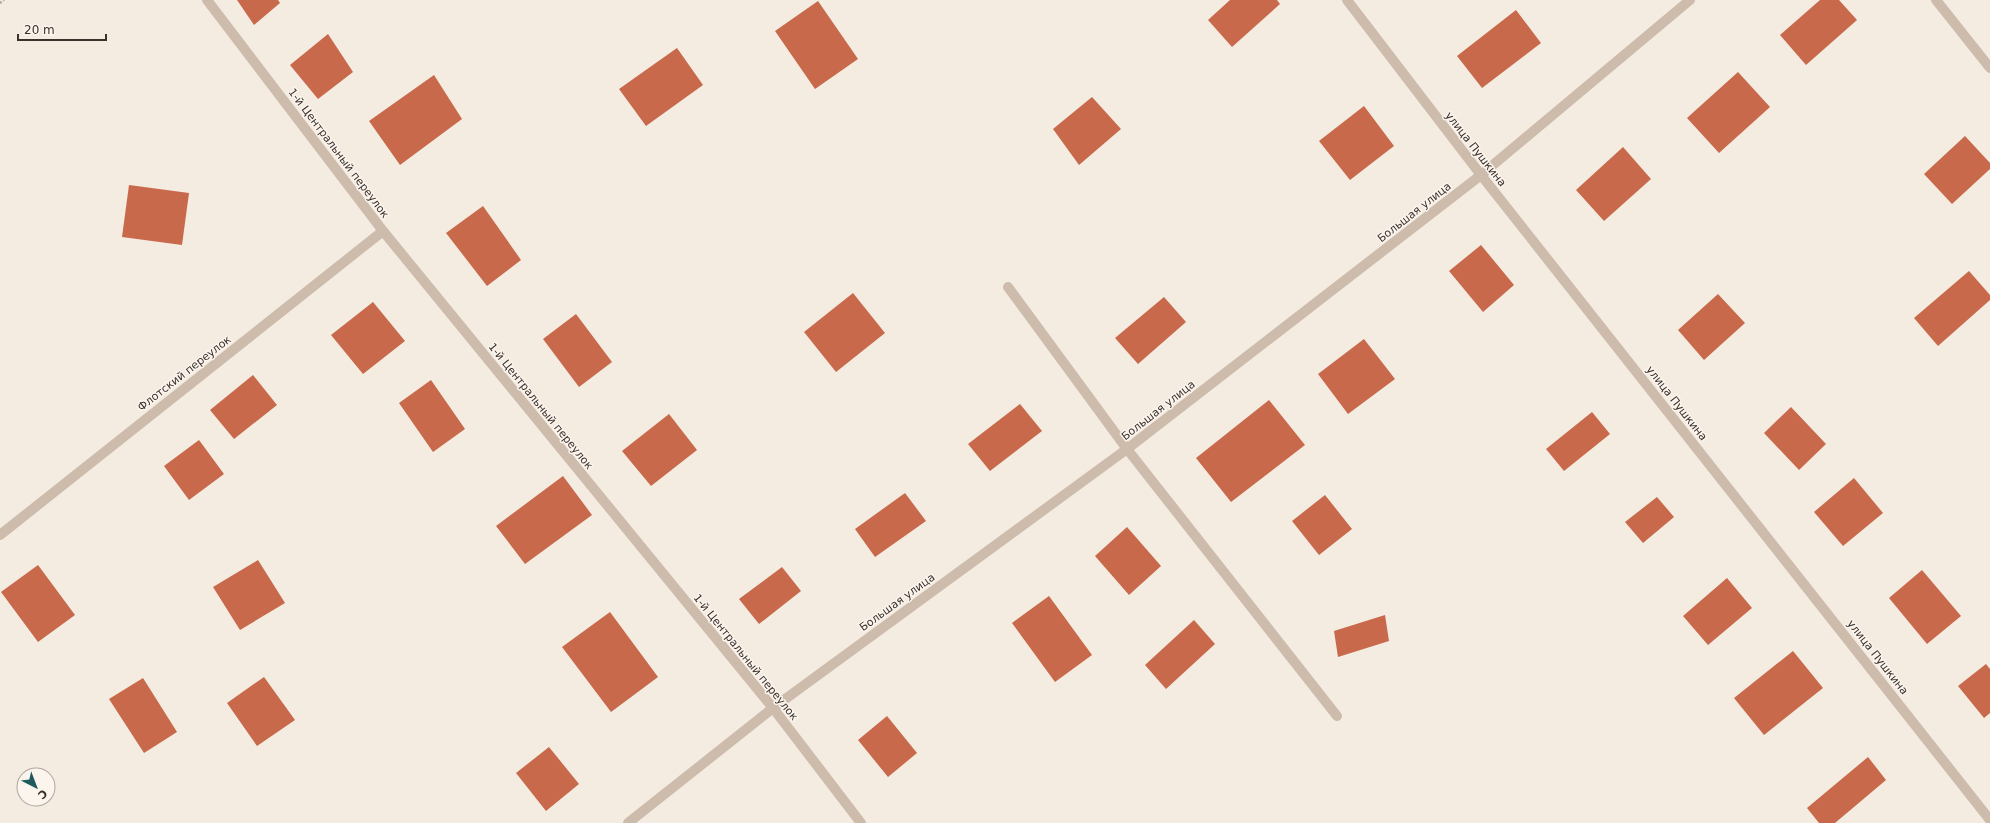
<svg xmlns="http://www.w3.org/2000/svg" width="1990" height="823" viewBox="0 0 1990 823" font-family="'DejaVu Sans',sans-serif">
	<rect width="100%" height="100%" fill="#f4ebe1"/>
	<path fill="#c8694b" d="M237,0H278L280,3L254,25Z
		M1230,0H1277L1280,4L1232,47L1208,20Z
		M1820,0H1839L1857,20L1806,65L1780,35Z
		M818,1L858,59L815,89L775,31Z
		M1516,10L1541,43L1482,88L1457,56Z
		M328,34L353,72L318,99L290,65Z
		M677,48L703,85L646,126L619,89Z
		M1738,72L1770,107L1719,153L1687,118Z
		M434,75L462,119L400,165L369,121Z
		M1092,97L1121,129L1079,165L1053,129Z
		M1364,106L1394,146L1350,180L1319,141Z
		M1965,136L1990,163V169L1952,204L1924,174Z
		M1623,147L1651,179L1604,221L1576,190Z
		M129,185L189,193L182,245L122,237Z
		M483,206L521,260L487,286L446,233Z
		M1481,245L1514,285L1483,312L1449,271Z
		M1969,271L1990,295V300L1938,346L1914,318Z
		M853,293L885,333L836,372L804,332Z
		M1718,294L1745,323L1704,360L1678,330Z
		M1164,297L1186,322L1138,364L1115,338Z
		M373,302L405,341L363,374L331,335Z
		M576,314L612,362L579,387L543,339Z
		M1364,339L1395,379L1348,414L1318,374Z
		M253,375L277,405L234,439L210,410Z
		M431,380L465,429L433,452L399,403Z
		M1269,400L1305,445L1231,502L1196,458Z
		M1020,404L1042,431L990,471L968,444Z
		M1791,407L1826,444L1799,470L1764,433Z
		M1592,412L1610,434L1564,471L1546,449Z
		M669,414L697,450L651,486L622,451Z
		M199,440L224,474L189,500L164,466Z
		M563,476L592,515L525,564L496,526Z
		M1854,478L1883,513L1843,546L1814,512Z
		M905,493L926,521L875,557L855,529Z
		M1325,495L1352,529L1319,555L1292,521Z
		M1657,497L1674,517L1643,543L1625,522Z
		M1127,527L1161,566L1129,595L1095,556Z
		M258,560L285,603L240,630L213,587Z
		M38,565L75,615L38,642L1,592Z
		M782,567L801,591L759,624L739,599Z
		M1922,570L1961,616L1927,644L1889,598Z
		M1727,578L1752,608L1708,645L1683,616Z
		M1049,596L1092,655L1055,682L1012,623Z
		M610,612L658,677L611,712L562,647Z
		M1385,615L1389,641L1338,657L1334,631Z
		M1194,620L1215,644L1166,689L1145,665Z
		M1793,651L1823,688L1764,735L1734,698Z
		M1986,664L1990,669V713L1984,718L1958,686Z
		M264,677L295,720L257,746L227,703Z
		M143,678L177,732L144,753L109,699Z
		M887,716L917,753L888,777L858,740Z
		M549,747L579,784L546,811L516,773Z
		M1868,757L1886,780L1835,823H1819L1807,808Z"/>
	<g fill="none" stroke-linecap="round" stroke-linejoin="round">
		<path stroke="#b9a596" stroke-width="2.5" stroke-dasharray="2 2" stroke-linecap="butt" d="M0,3L4,0"/>
		<path stroke="#cdbbac" stroke-width="10" d="M1936,0L1990,68
			M1008,287L1127,449L1337,716"/>
		<path stroke="#cdbbac" stroke-width="10" d="M207,0L383,231L773,708L861,823
			M1347,0L1481,175L1990,820
			M0,535L383,231
			M628,823L773,708L1127,449L1481,175L1690,0"/>
	</g>
	<g text-anchor="middle" stroke-width="3" stroke-linejoin="round" paint-order="stroke">
		<g font-size="11" fill="#3b302b" stroke="#fbf5ee">
			<text transform="translate(1476 149) rotate(52)" y="4">улица Пушкина</text>
			<text transform="translate(339 153) rotate(53)" y="4">1-й Центральный переулок</text>
			<text transform="translate(1414 212) rotate(-38)" y="4">Большая улица</text>
			<text transform="translate(184 373) rotate(-38)" y="4">Флотский переулок</text>
			<text transform="translate(1677 403) rotate(52)" y="4">улица Пушкина</text>
			<text transform="translate(541 406) rotate(51)" y="4">1-й Центральный переулок</text>
			<text transform="translate(1158 410) rotate(-38)" y="4">Большая улица</text>
			<text transform="translate(897 602) rotate(-36)" y="4">Большая улица</text>
			<text transform="translate(746 657) rotate(51)" y="4">1-й Центральный переулок</text>
			<text transform="translate(1878 657) rotate(52)" y="4">улица Пушкина</text>
		</g>
	</g>
	<g transform="translate(36 787) rotate(138)"><circle r="19" fill="#fbf5ee" stroke="#aea6a0"/>
	<path d="M0-3L7 15L0 10L-7 15Z" fill="#1f5a5e"/>
	<text y="-6" font-size="11" font-weight="bold" text-anchor="middle" fill="#3b302b">С</text>
	</g>
	<path d="M18 34v6h88v-6" fill="none" stroke="#3b302b" stroke-width="2"/>
	<text x="24" y="34" font-size="12" fill="#3b302b" stroke="#fbf5ee" stroke-width="3" paint-order="stroke">20 m</text>
</svg>
